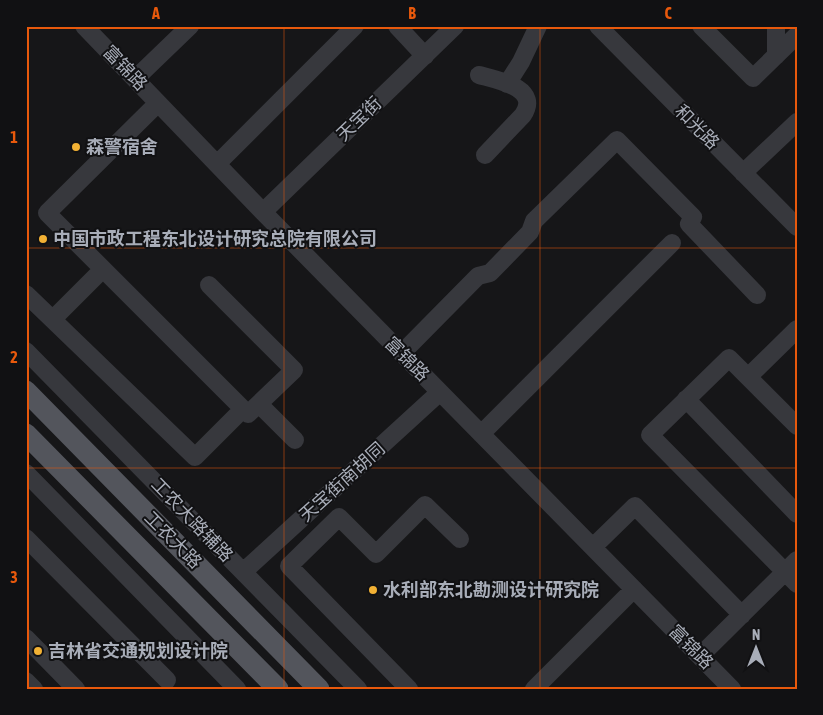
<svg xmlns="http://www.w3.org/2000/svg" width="823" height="715" viewBox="0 0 823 715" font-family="'Asap Condensed','Noto Sans SC',sans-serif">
	<rect width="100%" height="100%" fill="#161618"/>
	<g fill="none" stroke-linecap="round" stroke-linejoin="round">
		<path stroke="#37383d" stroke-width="18" d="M84,26L263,212L732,689
			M397,26L425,56
			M598,26L797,227
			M701,26L753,78L797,35
			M776,26V56
			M479,75C497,80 541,88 523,115L485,155
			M135,79L190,26
			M507,84L521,62L538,26
			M217,164L355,26
			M743,173L797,122
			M263,212L455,26
			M209,285L294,370L248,414L243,409
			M26,294L195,457L243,409L47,213L158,103
			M53,319L103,269
			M26,351L358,689
			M402,353L478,276L490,273L530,232L534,221L617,140L693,217L689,224L757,295
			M748,377L797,329
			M686,399L797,514
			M259,404L295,440
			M797,426L729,358L650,435L797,584
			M481,434L672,243
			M26,473L237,689
			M26,538L167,680
			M593,547L635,506L742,615
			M243,572L440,392
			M26,638L76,689
			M700,656L797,560
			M26,681L34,689
			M409,689L289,566L339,517L376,554L425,505L460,539
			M534,689L634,589"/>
		<path stroke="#53555c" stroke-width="21" d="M26,391L319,689
			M26,434L278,689"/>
	</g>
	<path fill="none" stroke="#e8590c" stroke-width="1" stroke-opacity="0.55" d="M284,26V689M540,26V689M26,248H797M26,468H797"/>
	<g fill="#f2b134" stroke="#111113" stroke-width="2">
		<circle cx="76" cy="147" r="5"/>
		<circle cx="43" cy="239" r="5"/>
		<circle cx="373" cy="590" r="5"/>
		<circle cx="38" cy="651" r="5"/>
	</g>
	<g text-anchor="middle" stroke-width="4" stroke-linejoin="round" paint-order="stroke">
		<g font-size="18" fill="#a8adb8" stroke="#111113">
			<text transform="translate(125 68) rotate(46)" y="6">富锦路</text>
			<text transform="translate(359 119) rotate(-44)" y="6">天宝街</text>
			<text transform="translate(697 127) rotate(45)" y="6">和光路</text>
			<text transform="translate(407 359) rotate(45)" y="6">富锦路</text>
			<text transform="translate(342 482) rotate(-42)" y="6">天宝街南胡同</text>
			<text transform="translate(192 520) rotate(46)" y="6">工农大路辅路</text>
			<text transform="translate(173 540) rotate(45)" y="6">工农大路</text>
			<text transform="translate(691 647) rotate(45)" y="6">富锦路</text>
		</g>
		<g font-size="18" font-weight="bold" fill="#a8adb8" stroke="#111113" text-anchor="start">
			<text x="86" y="153">森警宿舍</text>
			<text x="53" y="245">中国市政工程东北设计研究总院有限公司</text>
			<text x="383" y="596">水利部东北勘测设计研究院</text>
			<text x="48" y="657">吉林省交通规划设计院</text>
		</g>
	</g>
	<rect width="823" height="715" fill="none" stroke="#111113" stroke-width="55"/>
	<g transform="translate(756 648)" stroke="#111113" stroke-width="4" paint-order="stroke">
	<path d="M0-4L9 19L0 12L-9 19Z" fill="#a8adb8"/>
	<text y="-8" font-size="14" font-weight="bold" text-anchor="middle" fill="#a8adb8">N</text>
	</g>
	<rect x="28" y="28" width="768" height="660" fill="none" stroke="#e8590c" stroke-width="2"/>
	<g font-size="16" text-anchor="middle" font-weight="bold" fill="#e8590c">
		<text x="156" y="19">A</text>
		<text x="412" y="19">B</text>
		<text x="668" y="19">C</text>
		<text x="14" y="143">1</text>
		<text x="14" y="363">2</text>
		<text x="14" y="583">3</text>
	</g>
</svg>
